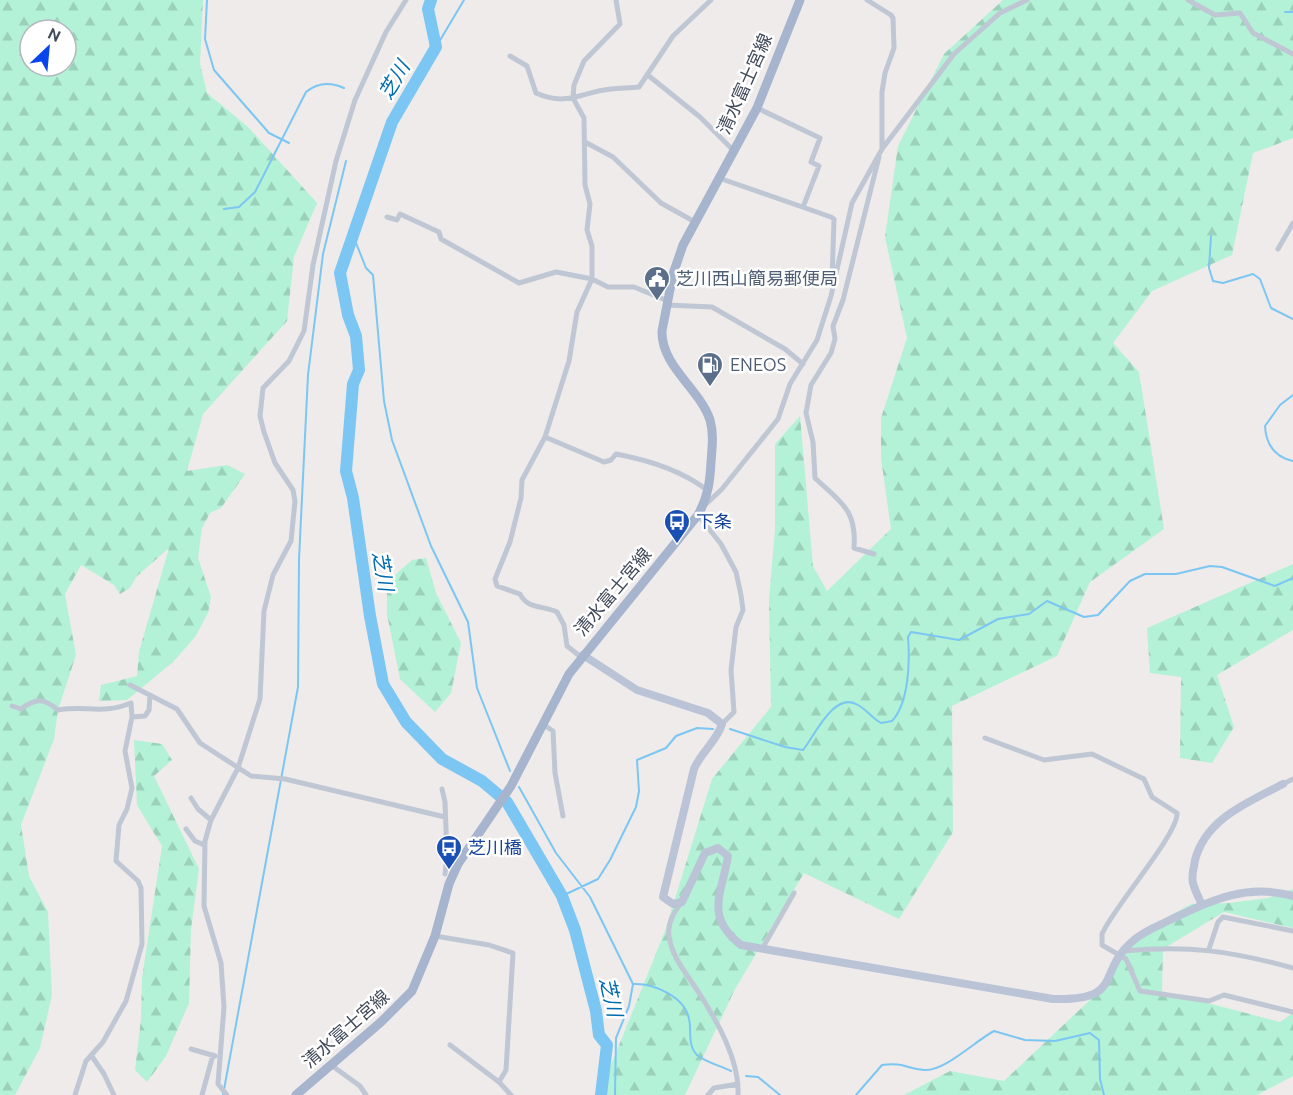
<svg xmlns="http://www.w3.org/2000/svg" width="1293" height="1095" viewBox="0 0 1293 1095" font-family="Ubuntu,'Noto Sans JP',sans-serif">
	<defs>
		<pattern id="forest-firs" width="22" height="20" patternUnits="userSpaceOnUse" patternTransform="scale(1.5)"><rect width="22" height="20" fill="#b3f2d6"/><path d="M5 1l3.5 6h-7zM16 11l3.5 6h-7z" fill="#9bd1ba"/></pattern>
	</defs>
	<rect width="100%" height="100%" fill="#eeebea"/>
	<path fill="url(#forest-firs)" fill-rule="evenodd" d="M0,0H203L200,64L207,93L248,127L317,203L294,257L287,321L203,414L187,471L227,465L245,474L221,508L210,513L202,528L198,558L211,597L208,613L195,637L173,662L127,700L99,701L101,685L137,676L139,652L169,548L136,577L130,588L120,594L114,585L81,565L65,594L76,655L58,710L54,739L21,825L29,876L48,912L52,995L40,1048L15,1095H0ZM30,30H66V66H30Z
		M1003,0H1293V138L1253,153L1232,255L1152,291L1113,343L1139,372L1164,529L1090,582L1057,656L952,706L953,832L899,919L804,873L735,989L685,1095H599L665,931L712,779L771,707L769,600L775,530V444L800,416L813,566L827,591L891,529L881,458V418L907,338L885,237L898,146L944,54Z
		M426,558L436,593L461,643L451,693L435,712L400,679L387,614V582L412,560Z
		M1293,564V630L1217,675L1234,727L1212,763L1180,758L1181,677L1150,673L1147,628Z
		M134,740L162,744L172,760L154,776L199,869L191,929L189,1003L166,1056L147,1082L135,1070L141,1019L142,978L162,846L137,805Z
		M1293,889V928L1224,912L1163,949L1162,991L1280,1022L1293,1013V1076L1257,1095H904L950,1071L1004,1081L1091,999L1140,932L1191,904L1229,903L1268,898Z"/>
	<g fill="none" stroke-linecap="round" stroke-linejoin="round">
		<path stroke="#7bc6f3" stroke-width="2" d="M207,0L205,39L214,70L269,133L289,143
			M1285,12H1293
			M436,47L464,0
			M224,209L239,207L255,192L306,92C318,82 331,82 344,88
			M1211,236L1209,268L1213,281L1223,283L1253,274L1260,279L1271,308L1293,319
			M354,238L366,268L373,275L384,401L392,440L431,546L468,622L477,688L510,771
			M1293,395L1280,405L1265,426C1266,445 1275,457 1293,461
			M730,729L785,747L803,750C814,737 834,690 858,705C867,710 872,718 881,723L892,721C909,703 910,661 908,637L911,632L959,640L998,619L1029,614L1047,601L1084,617L1098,615L1130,581L1145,574H1176L1210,566L1222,567L1275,586L1293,578
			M519,787L556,853L590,897L633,984L629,1006L616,1038L615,1095
			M562,896L598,879L610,860L636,807L639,791L637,760L666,748L676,736L697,728L713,729
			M633,984C654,983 685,997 689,1019C692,1031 687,1045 697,1055C705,1062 721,1066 731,1071
			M746,1076L758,1077L780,1095
			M223,1095L298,687L299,559L308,375L323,254L346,161
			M856,1095L882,1065C904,1062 907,1069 924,1070C944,1072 975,1041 994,1031L1025,1040L1055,1041L1090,1033L1099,1040L1100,1079L1104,1095"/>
		<path stroke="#7bc6f3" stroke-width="12" d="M431,0L428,9L436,47L392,122L340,273L348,315L356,336L359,370L353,384L346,471L353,498L370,616L383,684L406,722L442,759L482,781L507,802L562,896L575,930L596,1011L599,1035L607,1045L601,1095"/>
		<path stroke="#bfc7d4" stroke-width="5" d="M867,0L891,15L893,18L894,48L885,73L882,92V148
			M1188,0L1215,15L1240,13L1253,33L1293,54
			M510,56L527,66L536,93C567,107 581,92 611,89C620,88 630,88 639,87L673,36L711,0
			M649,76L700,117L734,151
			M757,108L820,138L811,162L819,166L803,207
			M585,142L613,157L661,203L695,222
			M719,178L831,217L834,219L832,281
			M387,217L397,220L400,214L439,232L441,239L519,283L556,272L592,279L608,287H634L668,301
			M1278,249L1293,223
			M667,305L712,307L785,349L803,364
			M545,437L604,462L611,460L616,454C648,460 681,470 707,490
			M705,505L722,489L778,419L790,384L817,340L831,296L852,203L882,149L954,54L1000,13L1027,0
			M698,515L721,544L736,572L741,595L743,610L736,627L731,670L734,712L722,724
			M874,554L854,548C857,509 840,502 815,478L813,442L806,413L811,385L831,353L835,339L833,326L843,300L879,157
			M581,657L567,646L564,625L557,612C543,605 528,610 520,594L497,586L495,579L510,542L521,498L522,480L545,437L569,361L577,312L592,279V246L587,230L590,204L585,185L584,118L573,98L574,85L584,61L620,24L616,0
			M130,685L177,709L200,743L251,776L285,779L445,817
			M12,706L21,709C36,698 44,698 58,710C87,705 101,715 131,703L132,717L125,751L132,788L127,809L119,825L116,861L138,881L141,888L142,944L126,1001L103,1042L86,1061L75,1095
			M132,717L145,716L149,710L150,695
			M544,725L553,731L555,773L563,816
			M985,738L1044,760L1092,754L1144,779L1152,797L1177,813C1179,833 1113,908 1102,934V945L1126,959L1140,991L1209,1001L1224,995L1293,1012
			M1283,784L1293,779
			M442,789L445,802L447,856L458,864
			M191,798L198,809L211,820
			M186,829L195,841L204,845
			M445,874L447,856
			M682,902C674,912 667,923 669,936C672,958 687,974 699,993C717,1021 740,1061 738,1095
			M435,936L489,945L513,953L506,1070L499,1082
			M762,949L794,893
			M1209,949L1218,922L1223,917L1293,931
			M1124,951C1188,945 1231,951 1293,968
			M450,1045L499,1082L511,1095
			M191,1049L215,1056
			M91,1055L104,1074L114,1095
			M331,1065L360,1086L366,1095
			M202,1095L213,1055
			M227,1095L218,1084L224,1007L221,963L204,906L205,841L211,820L238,768L260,699L264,611L273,575L291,541L295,501L293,490L275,463L264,432L260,416L263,388L289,361L304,331L313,265L336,161L355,100L386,32L406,0
			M708,1095L714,1088L738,1084"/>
		<path stroke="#bbc4d7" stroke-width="8" d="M583,655L637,690L708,713L722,724C717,741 701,752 694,769L663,897L673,904L682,902L705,853L718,848L728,856C722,894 704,916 741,945L1053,999C1126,1001 1095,972 1134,940C1144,931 1158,926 1170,920C1212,900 1246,883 1293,896
			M1202,905C1199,898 1195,891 1193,883C1191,876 1194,868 1195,860C1206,818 1249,802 1283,784"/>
		<path stroke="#a7b4ce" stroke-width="9" d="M296,1095L381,1022L412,991L435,936L449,884L458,864L511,786L569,674L698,515C708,497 710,482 711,462C712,448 714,434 710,420C700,389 661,366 662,331L673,274L683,245L757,108L800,0"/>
	</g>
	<defs>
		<symbol id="civic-pin" viewBox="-11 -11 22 30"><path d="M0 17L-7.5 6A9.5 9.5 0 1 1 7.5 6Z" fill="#5c6f8a" stroke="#fff"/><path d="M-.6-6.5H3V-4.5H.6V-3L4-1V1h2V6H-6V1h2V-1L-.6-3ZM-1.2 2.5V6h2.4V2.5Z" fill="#fff"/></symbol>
		<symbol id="fuel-pin" viewBox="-11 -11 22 30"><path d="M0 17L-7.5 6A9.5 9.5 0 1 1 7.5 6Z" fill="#5c6f8a" stroke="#fff"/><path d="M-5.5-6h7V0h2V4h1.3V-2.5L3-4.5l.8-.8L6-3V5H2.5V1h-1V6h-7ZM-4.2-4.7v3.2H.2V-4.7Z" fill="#fff"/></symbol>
		<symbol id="bus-pin" viewBox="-11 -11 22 30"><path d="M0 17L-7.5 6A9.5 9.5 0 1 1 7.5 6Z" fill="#1a4fb4" stroke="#fff"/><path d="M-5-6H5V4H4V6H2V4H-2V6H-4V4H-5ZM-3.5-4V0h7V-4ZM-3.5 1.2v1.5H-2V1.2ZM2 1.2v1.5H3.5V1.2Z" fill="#fff"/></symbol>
	</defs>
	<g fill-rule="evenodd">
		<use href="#civic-pin" x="642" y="264" width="30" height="40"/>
		<use href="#fuel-pin" x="695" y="350" width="30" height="40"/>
		<use href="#bus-pin" x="662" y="507" width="30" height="40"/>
		<use href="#bus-pin" x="434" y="833" width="30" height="40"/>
	</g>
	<g text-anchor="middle" stroke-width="5" stroke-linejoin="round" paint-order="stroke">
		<g font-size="18" fill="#424a5a" stroke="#fff">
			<text transform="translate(745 84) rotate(-66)" y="6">清水富士宮線</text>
			<text transform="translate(613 592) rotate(-50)" y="6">清水富士宮線</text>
			<text transform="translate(346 1029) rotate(-41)" y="6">清水富士宮線</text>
		</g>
		<g font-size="18" fill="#4e5e75" stroke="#fff" text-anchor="start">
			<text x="676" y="285">芝川西山簡易郵便局</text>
			<text x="730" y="371">ENEOS</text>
		</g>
		<g font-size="18" fill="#164399" stroke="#fff" text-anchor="start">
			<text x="696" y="528">下条</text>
			<text x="468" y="854">芝川橋</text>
		</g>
		<g font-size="20" font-style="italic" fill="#006caf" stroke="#fff">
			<text transform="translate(394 80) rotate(-59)" y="7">芝川</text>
			<text transform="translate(383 571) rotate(80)" y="7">芝川</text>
			<text transform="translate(611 997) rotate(77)" y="7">芝川</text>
		</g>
	</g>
	<g transform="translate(48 48) rotate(26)"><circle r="28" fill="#ffffff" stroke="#b3b7bd" stroke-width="1.5"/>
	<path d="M0-4.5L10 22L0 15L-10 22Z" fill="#0845ea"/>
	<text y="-9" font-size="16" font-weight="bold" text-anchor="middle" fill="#424a5a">N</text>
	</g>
</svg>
